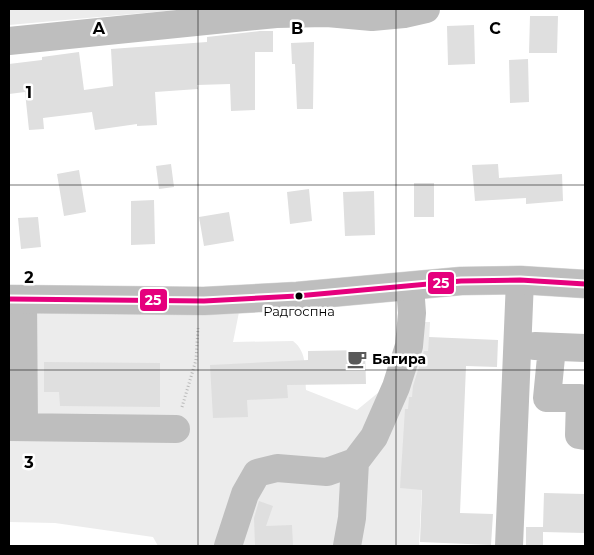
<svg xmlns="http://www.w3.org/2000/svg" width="594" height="555" viewBox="0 0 594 555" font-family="Montserrat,sans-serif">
	<rect width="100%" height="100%" fill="#fff"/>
	<path fill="#ececec" d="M9,9H188L9,25Z
		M9,308L239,312L233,342L293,341C308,352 305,373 306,390L357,410L379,392L425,322H430L419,546H158L153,537L55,523L9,522Z"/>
	<path fill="#dfdfdf" d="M530,16H558L557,53H529Z
		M474,25L475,64L448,65L447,26Z
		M260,31H273V52H255V110L231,111L230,84L197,85L198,89L155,92L157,125L137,126V124L95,130L92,112L43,118L44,129L29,130L25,92L9,94V64L42,60V57L79,52L84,90L113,86L111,49L207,42V37Z
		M314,42L313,109H297L295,64H292L291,43Z
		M528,59L529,102L510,103L509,60Z
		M171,164L174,187L159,189L156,166Z
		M498,164L499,178L562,174L563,201L526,204V198L475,201L472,165Z
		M79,170L86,212L64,216L57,174Z
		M414,183H434V217H414Z
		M309,189L312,221L290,224L287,192Z
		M374,191L375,235L345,236L343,192Z
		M154,200L155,244L131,245V201Z
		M229,212L234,241L204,246L199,217Z
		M38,217L41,247L21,249L18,218Z
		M429,337L498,340L497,367L466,366L460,513L493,514L491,545L420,542L422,490L400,488L405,409H408L409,397H412L413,386L424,351H428Z
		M365,350L366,384L287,385L288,398L247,400L248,417L213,418L210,365L308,360V351Z
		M44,362L160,363V407L60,406L59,392H44Z
		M544,493L585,494V533L543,532V546H526V527H543Z
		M259,501L273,506L266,526L292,525L293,546H255L254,518Z"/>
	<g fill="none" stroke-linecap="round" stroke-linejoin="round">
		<defs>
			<path id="major" d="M9,299L204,301L297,296L461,281L520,280L585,284"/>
		</defs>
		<use href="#major" stroke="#dbdbdb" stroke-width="29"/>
		<path stroke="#b9b9b9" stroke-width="3" stroke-dasharray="1 2.5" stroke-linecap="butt" d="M182,407L196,360L198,328"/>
		<path stroke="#bebebe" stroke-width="28" d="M9,41L276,14L327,13L372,17L404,14L426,9
			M23,299L24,427
			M535,346L585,348
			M552,347L547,398H580L579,435L585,436
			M9,427L176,429
			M228,546L245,494L257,473L277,468L327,472L355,462L374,437L396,387L409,346L412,313L410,286
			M347,546L352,518L355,462
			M509,546L520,280"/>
		<use href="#major" stroke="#bebebe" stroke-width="28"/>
		<defs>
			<path id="bus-1" d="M9,299L204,301L297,296L461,281L520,280L585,284"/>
		</defs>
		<use href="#bus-1" stroke="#fff" stroke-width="9"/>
		<use href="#bus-1" stroke="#e5007d" stroke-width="5"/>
	</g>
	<path fill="none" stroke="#000" stroke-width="1" stroke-opacity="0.55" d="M198,9V546M396,9V546M9,185H585M9,370H585"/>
	<defs>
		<symbol id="cafe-bare" viewBox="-9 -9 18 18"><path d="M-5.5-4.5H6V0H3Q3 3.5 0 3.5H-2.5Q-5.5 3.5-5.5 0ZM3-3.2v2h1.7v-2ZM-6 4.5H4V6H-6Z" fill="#595959" stroke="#fff" stroke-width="2.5" paint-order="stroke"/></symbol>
	</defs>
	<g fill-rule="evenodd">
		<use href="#cafe-bare" x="343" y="345" width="28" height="28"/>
	</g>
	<circle fill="#000" stroke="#fff" stroke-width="2" cx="299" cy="296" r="4.5"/>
	<g text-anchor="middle" stroke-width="5" stroke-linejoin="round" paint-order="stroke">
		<g font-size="13" fill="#000" stroke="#fff">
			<text x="299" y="316">Радгоспна</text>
		</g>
		<g font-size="14" font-weight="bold" fill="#000" stroke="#fff" text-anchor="start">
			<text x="372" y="364">Багира</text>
		</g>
	</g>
	<g font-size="16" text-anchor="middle" font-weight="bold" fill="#000" stroke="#fff" stroke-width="5" stroke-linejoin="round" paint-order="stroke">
		<text x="99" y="34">A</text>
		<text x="297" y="34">B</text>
		<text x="495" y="34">C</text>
		<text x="29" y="98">1</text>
		<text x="29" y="283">2</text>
		<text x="29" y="468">3</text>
	</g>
	<g stroke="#fff" stroke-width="2">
		<rect x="427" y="271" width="28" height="24" rx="5" fill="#e5007d"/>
		<rect x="139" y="288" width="29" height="24" rx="5" fill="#e5007d"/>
	</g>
	<g font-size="14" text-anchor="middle" font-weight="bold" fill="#fff">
		<text x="441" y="288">25</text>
		<text x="153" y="305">25</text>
	</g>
	<rect width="594" height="555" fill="none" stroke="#000000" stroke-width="20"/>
</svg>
